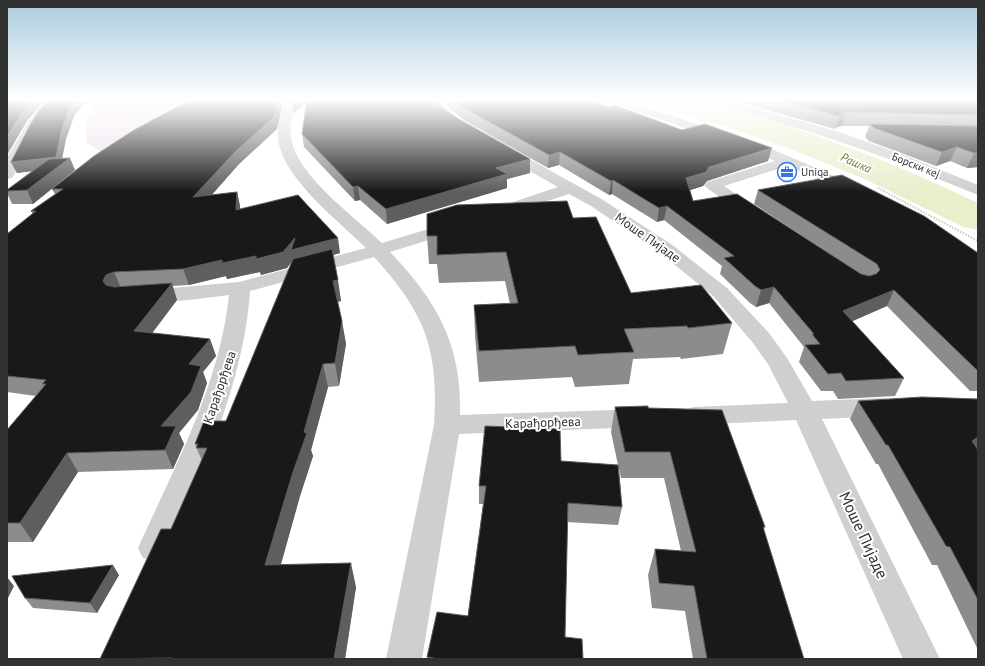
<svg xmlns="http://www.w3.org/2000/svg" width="985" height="666" viewBox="0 0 985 666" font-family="'PT Sans',sans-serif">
	<rect width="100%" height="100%" fill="#fff"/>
	<path fill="#eee0ec" d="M98,99H203L106,155L86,142V121Z"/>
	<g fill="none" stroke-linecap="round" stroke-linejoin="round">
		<path fill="#ebeecd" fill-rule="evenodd" d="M648,99C682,94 716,105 749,114C828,137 904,168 978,203V230L963,227L867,180L793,150L739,131L652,105Z"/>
		<path stroke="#c9c9c9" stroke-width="2" stroke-dasharray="1.5 1.5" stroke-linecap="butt" d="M878,188L978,241"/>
		<path fill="#cfcfcf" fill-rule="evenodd" d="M48,99H60L43,118L33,134L14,175L12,178L7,179V158L9,154L28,122Z
			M285,99H296C293,112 289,125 291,138C297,176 355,217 382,243L455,221L461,222L464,226L461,230L390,252C438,302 462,346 460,415L643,409L652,412L656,418L652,424L643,427L459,434L422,659H386L434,425C439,349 425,313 374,257L250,291C244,382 204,465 170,548L165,558L154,562L143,558L138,548C174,468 220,384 229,295C203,298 163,305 138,299L135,295L138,291L239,282L366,248C339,221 282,178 278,138C277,125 281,111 285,99Z
			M431,99H441L449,111L464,123L462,126C448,129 435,110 431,99Z
			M605,99H621L767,147L860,187L863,190L860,193L855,195L850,193L787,166L724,186L758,209L760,212L758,215L752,217L746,215L707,188L704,185L707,182L775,161L757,153L607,101Z
			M708,99H725L836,131L899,153L978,185V195L889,159L826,137L710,101Z
			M503,146L508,147L603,200L671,244L727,288L769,333L787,358L812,401L885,398L894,401L898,407L894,413L885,416L822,419L940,659H903L796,420L694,425L685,422L681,416L685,410L694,407L788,403L768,364L753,343L713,296L659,252L591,206L569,194L504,215L498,217L492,215L490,212L492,209L558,187L498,153L496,150L498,147Z"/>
	</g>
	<path fill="#8c8c8c" d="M50,99H90L86,104L83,105L74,116L66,139L62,158L75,170L33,204H12L7,193V190L32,171L17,173L11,162Z
		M293,99H435L440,106L457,118L530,159V173L507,179V188L387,224L360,200L355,201L304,147L302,134L307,102L294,113L292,102Z
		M442,99H589L608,107L682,130L768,161L707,181L703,186L690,190L693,201L861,274L754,204L758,190L978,253V391H970L887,306L852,321L904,378L895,396L838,399L833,391H821L799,362L804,347L769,303L756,307L750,303L720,274L722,266L664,220L657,222L612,194L609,195L559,165L548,168L532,159L464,120L451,110Z
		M728,99H978V167L967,168L950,161L936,166L869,141L865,137L869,126H842L837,127L835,129Z
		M277,129L239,164L212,195L237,192L240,206V209L340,253L333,255L341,301L338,302L346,344L339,386L328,387L311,450L313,456L300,496L281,564L356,587L345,659H100L171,529L202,461L195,444L226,421L292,261L287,268L261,275L260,272L227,279L226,276L189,285L172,286L177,300L152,333L210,339L216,356L203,372L207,383L198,410L179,433L184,444L173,469L78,472L33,542H7V430L36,396L7,392V234L33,214L31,211L55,194L52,189Z
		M573,218L631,293L732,323L723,354L681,359L680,357L633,359L629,384L575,387L572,377L479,382L475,336L474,305L510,304L505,281L439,283L437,264H429L427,236Z
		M858,401L976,447L978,450V650L937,565H932L878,464H876L850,419Z
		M615,407L648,408L765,527L764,530L804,659H693L685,611L652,608L648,575L655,549L681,551L664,478H621L619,468L622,507L618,525L567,522L565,637L583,659H427V657L468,616L483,504H479V486L561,461L618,465L611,432Z
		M119,575L97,613L33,608L25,598Z"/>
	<path fill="#5e5e5e" d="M34,99H46L27,121L7,155V137L22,112Z
		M77,99H90L86,104L83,105L74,116L66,139L61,164L70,158L75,170L33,204L27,190L56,168L17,173L11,162L62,129L70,107Z
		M279,99H284L277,129L239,164L197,211L193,197Z
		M296,99H310L294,113L292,102Z
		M846,112L842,126L837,127L835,129L839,116L841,113Z
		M957,147L950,161L936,166L942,152Z
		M772,148L768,161L707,181L703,186L684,192L686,178L709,167Z
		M560,152L559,165L548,168L549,155Z
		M974,153H978V167L967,168Z
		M530,159V173L507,179V188L387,224L386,209L496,168Z
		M613,180L612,194L609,195L611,181Z
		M358,186L360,200L355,201L353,187Z
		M237,192L240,206V225L236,210Z
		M667,206L664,220L657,222L659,208Z
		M295,238H338L340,253L295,266L293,260L287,268L261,275L260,272L227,279L226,276L189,285L183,269L222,260Z
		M114,272L121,288L110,297L103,281L106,275Z
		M338,280L341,301L337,302L333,281Z
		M172,283L177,300L141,348L134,331Z
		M774,287L769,303L756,307L761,290Z
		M894,290L887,306L837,328L843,311Z
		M342,321L346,344L339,386L335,363Z
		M210,339L216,356L203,372L207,383L198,410L179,433L184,444L173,469L165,450L161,426L189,364Z
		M323,364L328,387L311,450L313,456L300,496L274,589L265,565L293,472Z
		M978,437V446L960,459L972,441Z
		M67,453L78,472L33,542L20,523Z
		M351,563L356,587L345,659H334Z
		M113,565L119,575L97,613L90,603Z
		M7,577L14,586L7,600Z"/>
	<path fill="#191919" stroke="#5e5e5e" d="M7,99H34L22,112L7,137Z
		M50,99H77L70,107L62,129L56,157L11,162L30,125L40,109Z
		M192,99H279L274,117L236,151L193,197L237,192L236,210L298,195L338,238L291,250L295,238L283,252L256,259V256L222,263V260L183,269L114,272L106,275L103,281L106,285L114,287L172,283L134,331L210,339L189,364L201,366L191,392L161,426H176L165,450L67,453L20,523H7V430L46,384H42L46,380L7,376V234L36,211H31L63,189H52L94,156L134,130Z
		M307,99H435L440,106L457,118L530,159L496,168L507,174L386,209L358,186L353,187L302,134Z
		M451,99H589L608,107L614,105L682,130L705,124L772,148L709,167L706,172L686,178L693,201L737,194L861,274L869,276L876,274L880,270L877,264L758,190L842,175L924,216L978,253V371L894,290L843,311L904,378L846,381L841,373L828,374L805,345L820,344L812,334H814L774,287L761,290L755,286L724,258L734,256L667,206L659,208L613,180L611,181L560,152L549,155L464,108Z
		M775,99H978V115L846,112L841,113L839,116Z
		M870,124L978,126V153H974L957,147L942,152L874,128Z
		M70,158L27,190L7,191V190L49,159Z
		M567,201L573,218L596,217L631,293L701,285L732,323L688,328L687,326L624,329L634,352L578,355L575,346L479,351L474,305L518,303L506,252L437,255V236H427V214L457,205Z
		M332,249L338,280L333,281L342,321L335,363L323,364L304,432L307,433L293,472L265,565L351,563L334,659H172V658L100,659L161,529H171L207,448H196L198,444H195L204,421H226L293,259Z
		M922,397L978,399V437L972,441L978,450V600L950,547L946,546L888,445H886L858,401Z
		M648,406V408L722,410L765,527H763L804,659H707L694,586L659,583L655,549L696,552L670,452H625L615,407Z
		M485,426L560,429L561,461L618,465L622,507L568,503L565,637L582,639L583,659H439L427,657L437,612L468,616L486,486H479Z
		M113,565L90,603L25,598L12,576Z"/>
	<linearGradient id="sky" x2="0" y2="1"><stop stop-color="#a9cbdd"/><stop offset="0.52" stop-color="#fff"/><stop offset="1" stop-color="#fff" stop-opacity="0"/></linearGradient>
	<rect width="985" height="192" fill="url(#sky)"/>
	<defs>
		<symbol id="office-ring" viewBox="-11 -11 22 22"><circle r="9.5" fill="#fff" stroke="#3476e9" stroke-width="1.5"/><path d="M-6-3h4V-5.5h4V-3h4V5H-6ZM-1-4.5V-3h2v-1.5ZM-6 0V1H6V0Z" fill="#3476e9"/></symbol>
	</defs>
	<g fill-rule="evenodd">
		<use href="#office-ring" x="776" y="161" width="22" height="22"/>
	</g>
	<g text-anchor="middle" stroke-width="4" stroke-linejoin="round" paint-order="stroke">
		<g font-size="11" fill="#323232" stroke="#fff">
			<text transform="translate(916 165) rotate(22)" y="4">Борски кеј</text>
		</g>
		<g font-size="11" fill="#323232" stroke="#fff" text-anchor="start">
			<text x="801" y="176">Uniqa</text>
		</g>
		<g font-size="12" font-style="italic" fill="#6f7632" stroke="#fff">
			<text transform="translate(856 163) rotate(24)" y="4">Рашка</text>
		</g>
		<g font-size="13" fill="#323232" stroke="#fff">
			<text transform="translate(648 237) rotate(35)" y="5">Моше Пијаде</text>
			<text transform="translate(219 387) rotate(-71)" y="5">Карађорђева</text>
			<text transform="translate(543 422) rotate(-2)" y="5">Карађорђева</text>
		</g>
		<g font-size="16" fill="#323232" stroke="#fff">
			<text transform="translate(864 535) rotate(65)" y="6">Моше Пијаде</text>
		</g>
	</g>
	<rect width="985" height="666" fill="none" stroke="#323232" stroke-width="16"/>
</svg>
